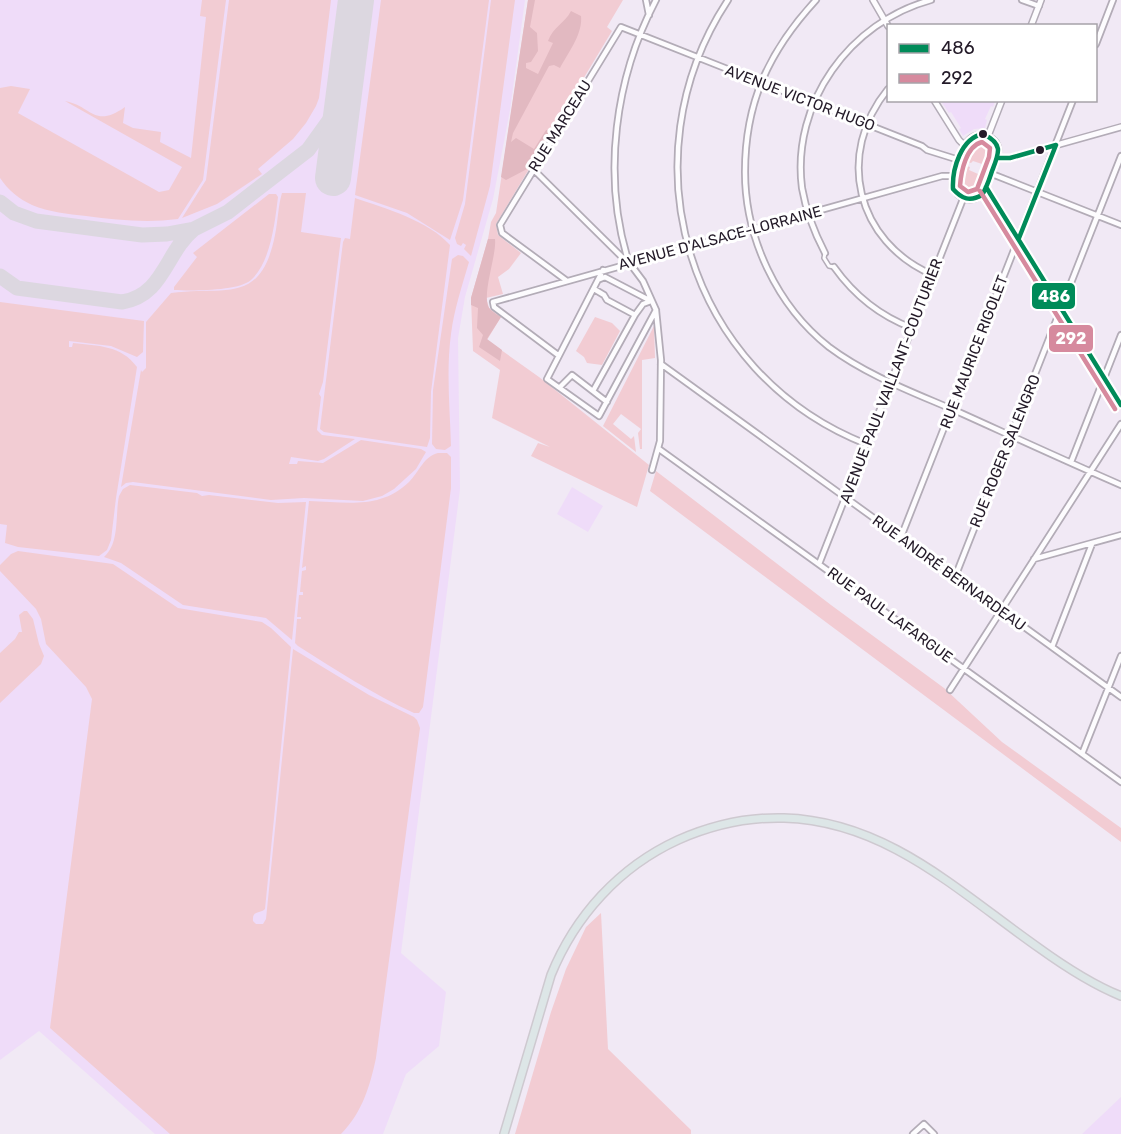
<svg xmlns="http://www.w3.org/2000/svg" width="1121" height="1134" viewBox="0 0 1121 1134" font-family="Rubik,sans-serif">
	<rect width="100%" height="100%" fill="#f1e9f5"/>
	<path fill="#efdcf9" d="M0,0H525L510,110L493,199L465,297L458,338L460,489L401,953L446,992L439,1046L406,1074L383,1134H155L39,1031L0,1060Z
		M941,101H995L993,107L991,106L985,119L987,120L985,128L974,129L963,136L959,129L961,128L951,112L949,113Z
		M572,487L603,506L588,532L557,514Z
		M1121,1097V1134H1082Z"/>
	<path fill="#f2ccd3" d="M202,0H226L203,180L178,219C147,223 117,220 86,216C68,214 49,212 32,205C19,199 8,190 0,178V88L11,86L30,89L18,113L159,192L169,190L182,167L65,101C92,106 94,129 125,107L123,123L133,128L161,132L160,142L191,158L206,17L200,16Z
		M229,0H331L319,98L316,106L306,123L293,139L258,169L262,174L217,204L182,218L206,180Z
		M381,0H489L463,200L450,240L407,213L355,195Z
		M491,0H515L490,186L471,256L464,249L466,245L463,243L461,246L457,244L455,238L465,204Z
		M528,0H623L607,27L612,31L496,224L498,235L521,253L509,269L498,277L503,294L486,298L489,308L501,317L487,340L539,377L649,465L637,507L531,456L538,443L550,447L492,418L500,370L473,351L471,298L488,239L491,222L496,213Z
		M984,142C996,149 989,159 985,169L981,167L982,164L973,161L971,163L967,162L975,145Z
		M966,166L970,167L969,170L978,174L980,171L984,173L978,188L972,192L965,191L960,184Z
		M282,193H306L301,232L341,238L323,382L319,394L321,397L317,430L322,435L355,439L324,459L318,461L291,457L289,464H297L298,461L323,463L361,440L421,449L426,452L416,469L394,489L382,496L363,501L304,498L271,500L133,482L126,483L121,487L141,370L142,372L146,368V322L171,293C225,286 261,306 275,235C278,221 278,206 282,193Z
		M269,194H276L278,197C275,221 271,262 251,280C239,291 192,291 174,290V287L197,257L193,253Z
		M355,198C385,208 429,221 450,245L431,392L430,438L427,447L324,432L320,429L343,242L345,238L350,239Z
		M458,255L463,256L469,262C462,286 454,310 451,334C446,371 450,409 451,446L445,450L436,449L432,444L433,390L452,259Z
		M0,302L144,321L143,352L137,357L111,346L69,341V347H72L73,343C98,346 121,345 137,367L116,498L111,540L107,550L99,556L18,547L5,543L7,525L0,524Z
		M595,317L612,323L620,331L602,365L587,363L584,357L576,351Z
		M654,326L655,358L642,360V449H640L638,433L641,429L621,414L613,424L631,439L634,436L636,452L603,426Z
		M438,453H447L451,457V488L423,707L419,713H414C373,694 336,670 298,646L295,643L297,619H301V617H297L299,595H303V592H300L302,571L306,570V566L302,568L309,501C345,502 380,510 409,482C419,472 424,456 438,453Z
		M656,471L831,605L944,688L1002,742L1121,828V842L650,491Z
		M130,485L197,493L202,496L209,495L278,503L306,502L292,640L266,618L183,605L121,563L104,557C120,543 115,515 119,496L123,489Z
		M18,551L113,564L178,608L262,622L271,628L291,647L265,909C260,914 252,910 253,921L256,924H263L266,919L293,649L369,695L414,717L417,720L420,728L376,1058C370,1086 362,1113 341,1134H170L50,1028L92,699L86,687L46,644L41,619L36,609L0,571V565L11,554Z
		M24,611H27L33,619L39,644L44,656L41,664L0,703V653L15,639L19,632H22L19,615Z
		M601,913L608,1049L691,1130V1134H515L551,1012L566,969L586,927Z"/>
	<path fill="#e2b9c1" d="M528,0H535L530,27L537,33L538,51L531,62L526,63V68L538,74L553,43L548,41C553,27 565,23 571,11L581,16C583,34 568,53 560,68L554,65L549,66L513,133L511,142L516,138L534,149L546,130H550L529,168L506,180L501,177Z
		M488,239H495C497,256 480,298 490,309C492,312 498,315 501,317L487,339L502,350L500,361L479,347L483,335L477,328L478,308L471,305V298Z"/>
	<g fill="none" stroke-linecap="round" stroke-linejoin="round">
		<path stroke="#dcd7e0" stroke-width="15" d="M0,202L14,213L36,221L142,235L167,234L194,229L228,212L308,150L331,118L346,76
			M0,276L17,288L122,302C164,295 165,253 194,229"/>
		<path stroke="#dcd7e0" stroke-width="36" d="M333,178L356,0"/>
		<defs>
			<path id="pedestrian" d="M825,253L824,258L829,266L834,267"/>
			<path id="minor" d="M646,0L649,15
				M728,0C623,159 688,374 866,444
				M816,0C769,51 745,102 745,172C745,238 777,306 829,347C869,377 918,394 963,414C1016,438 1068,462 1121,485
				M1022,0L1039,6
				M1096,44L1113,0
				M888,89C835,154 856,242 933,275
				M534,170L634,269L643,281L656,310L661,360L660,441L652,470
				M992,174L1121,225
				M825,253C814,232 806,211 802,188C791,103 850,22 931,0
				M628,260C602,175 615,78 656,0
				M834,267C854,295 880,316 912,328
				M603,270L547,379L599,416L656,310
				M600,279L605,277L651,301
				M567,281L502,233L500,225L621,27L922,146L927,150L959,160
				M594,289L604,295L607,300L635,315
				M558,355L494,307L493,302L942,176H953
				M661,364L1121,697
				M560,387L572,375L607,402
				M593,391L635,315L643,304L651,301
				M659,449L1121,782
				M1071,462L1121,335
				M901,537L1073,100
				M1034,559L1121,535
				M819,564L963,199
				M955,577L1121,156
				M1052,647L1092,544
				M950,690L1121,424
				M1082,754L1121,656
				M913,1134L924,1124L934,1134"/>
			<path id="tertiary" d="M873,0L888,26
				M1031,26L1041,0
				M934,100L959,140L965,146
				M983,134C1005,142 999,155 992,171C989,179 987,188 982,195C970,203 961,200 953,189C951,178 961,146 970,139C974,135 978,135 983,134Z
				M988,136L1002,100
				M998,158H1010L1121,127
				M986,187L1121,405"/>
			<path id="primary" d="M504,1134L551,975C575,916 619,867 678,840C712,825 748,817 784,818C887,821 959,892 1039,948C1064,966 1091,984 1121,996"/>
		</defs>
		<use href="#pedestrian" stroke="#b3acb7" stroke-width="6"/>
		<use href="#minor" stroke="#b3acb7" stroke-width="8"/>
		<use href="#tertiary" stroke="#b3acb7" stroke-width="8"/>
		<use href="#primary" stroke="#cec9d0" stroke-width="10"/>
		<use href="#pedestrian" stroke="#fdfcfe" stroke-width="3"/>
		<use href="#minor" stroke="#fdfcfe" stroke-width="4.5"/>
		<use href="#tertiary" stroke="#fdfcfe" stroke-width="5"/>
		<use href="#primary" stroke="#dde6e7" stroke-width="7"/>
		<defs>
			<path id="bus-1" d="M983,134C1004,144 999,153 992,171C989,180 987,187 982,195C970,202 962,199 953,189C952,169 961,138 983,134Z
				M998,158H1010L1056,145
				M986,187L1121,405
				M1019,238L1056,145"/>
			<path id="bus-2" d="M982,142L990,148L989,157L977,189L968,192L960,186C961,172 966,146 982,142Z
				M980,191L1115,409"/>
		</defs>
		<use href="#bus-1" stroke="#fff" stroke-width="9"/>
		<use href="#bus-2" stroke="#fff" stroke-width="9"/>
		<use href="#bus-1" stroke="#008b59" stroke-width="4.5"/>
		<use href="#bus-2" stroke="#d68a9e" stroke-width="4.5"/>
	</g>
	<g fill="#231a28" stroke="#fff" stroke-width="2">
		<circle cx="983" cy="134" r="5"/>
		<circle cx="1040" cy="150" r="5"/>
	</g>
	<g text-anchor="middle" stroke-width="6" stroke-linejoin="round" paint-order="stroke">
		<g font-size="15" fill="#231a28" stroke="#fff">
			<text transform="translate(800 98) rotate(21)" y="5">AVENUE VICTOR HUGO</text>
			<text transform="translate(560 126) rotate(-58)" y="5">RUE MARCEAU</text>
			<text transform="translate(720 238) rotate(-15)" y="5">AVENUE D'ALSACE-LORRAINE</text>
			<text transform="translate(974 352) rotate(-69)" y="5">RUE MAURICE RIGOLET</text>
			<text transform="translate(891 381) rotate(-69)" y="5">AVENUE PAUL VAILLANT-COUTURIER</text>
			<text transform="translate(1005 451) rotate(-68)" y="5">RUE ROGER SALENGRO</text>
			<text transform="translate(949 573) rotate(36)" y="5">RUE ANDRÉ BERNARDEAU</text>
			<text transform="translate(890 615) rotate(36)" y="5">RUE PAUL LAFARGUE</text>
		</g>
	</g>
	<g stroke="#fff" stroke-width="2">
		<rect x="1031" y="282" width="45" height="28" rx="6" fill="#008b59"/>
		<rect x="1048" y="324" width="46" height="29" rx="6" fill="#d68a9e"/>
	</g>
	<g font-size="16" text-anchor="middle" font-weight="bold" fill="#fff">
		<text x="1054" y="302">486</text>
		<text x="1071" y="344">292</text>
	</g>
	<rect x="887" y="24" width="210" height="78" fill="#ffffff" stroke="#a7a3a9" stroke-width="1.5"/>
	<rect x="899" y="44" width="30" height="9" fill="#008b59" stroke="#a7a3a9" stroke-width="1.5"/>
	<text x="941" y="54" font-size="18" fill="#231a28">486</text>
	<rect x="899" y="74" width="30" height="9" fill="#d68a9e" stroke="#a7a3a9" stroke-width="1.5"/>
	<text x="941" y="84" font-size="18" fill="#231a28">292</text>
</svg>
